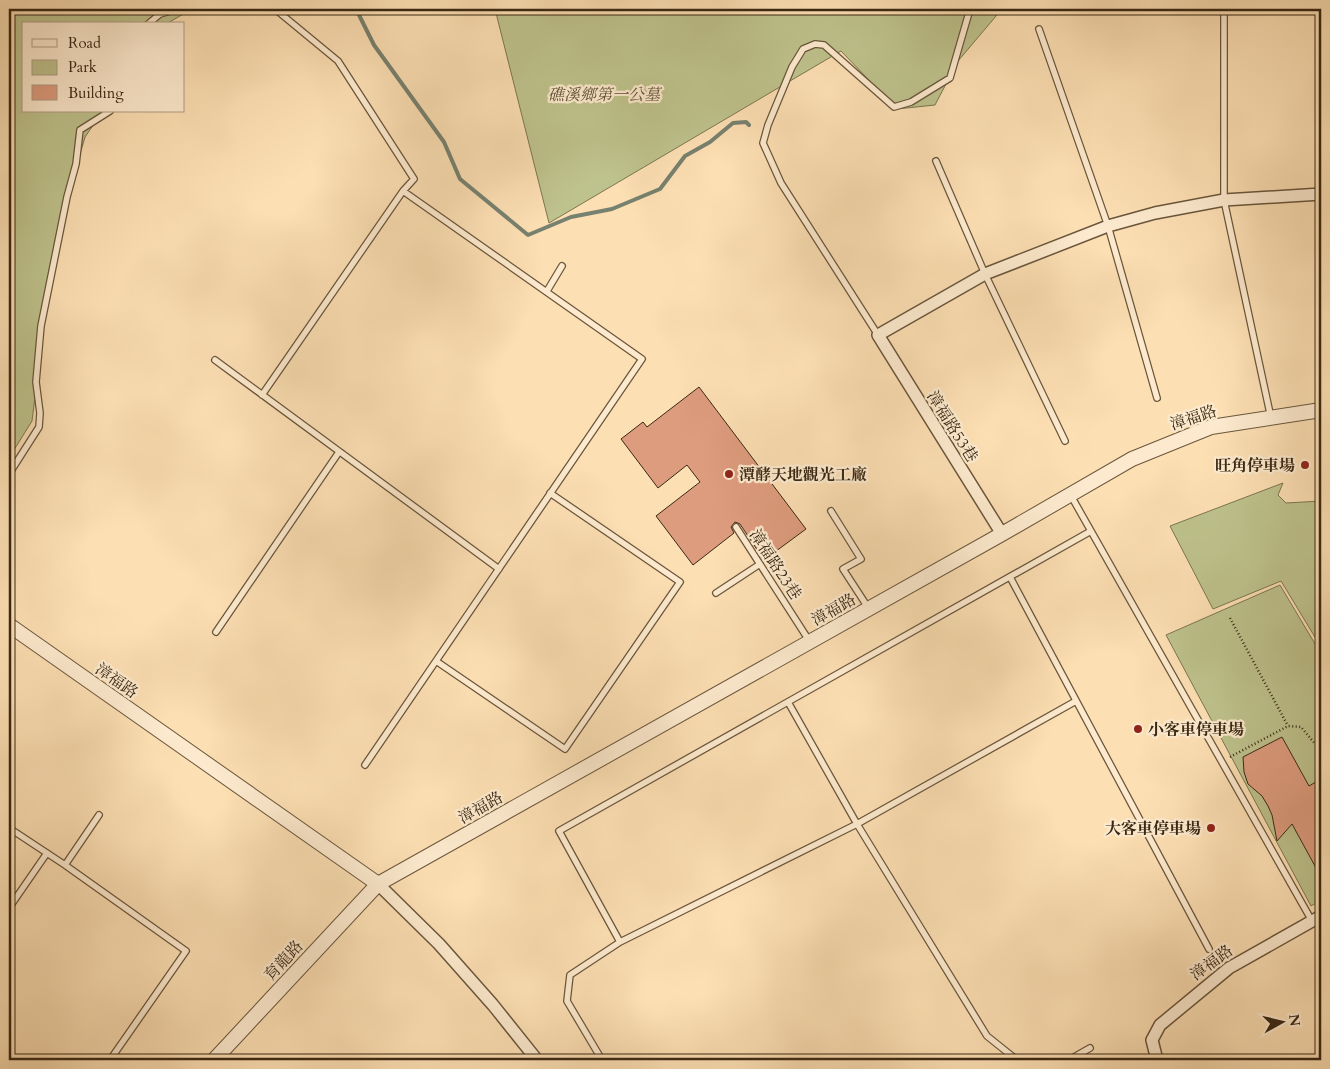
<svg xmlns="http://www.w3.org/2000/svg" width="1330" height="1069" viewBox="0 0 1330 1069" font-family="Cardo,'Noto Serif TC',serif">
	<rect width="100%" height="100%" fill="#fcdfb3"/>
	<filter id="stains"><feTurbulence type="fractalNoise" baseFrequency=".004" numOctaves="4"/><feColorMatrix values="0 0 0 0 .2 0 0 0 0 .09 0 0 0 0 .02 0 0 0 .5 -.17"/></filter>
	<radialGradient id="worn" r=".72"><stop offset=".6" stop-color="#630" stop-opacity="0"/><stop offset="1" stop-color="#630" stop-opacity=".3"/></radialGradient>
	<path fill="#bec28c" stroke="#7c7550" d="M9,9H192L166,24H24V111H103L85,137L54,245L32,421L9,458Z
		M495,9H1002L958,61L935,105L897,109L841,51L549,223Z
		M1283,483L1278,495L1286,503L1321,501V647L1281,581L1213,609L1170,526Z
		M1280,585L1321,654V900L1311,906L1166,635Z"/>
	<g fill="none" stroke-linecap="round" stroke-linejoin="round">
		<path stroke="#77816f" stroke-width="4" d="M356,9L374,45L444,142L460,179L528,235L571,217L612,209L660,189L685,156L710,142L733,123L746,122L749,125"/>
	</g>
	<path fill="#de9c7e" stroke="#3a2814" d="M699,387L806,529L764,560L740,524L735,522L731,527L734,533L693,565L656,516L700,482L687,465L658,488L621,439L643,422L647,427Z
		M1282,737L1309,786L1321,779V877L1292,824L1277,841L1272,815L1268,806L1262,796L1248,784L1244,772L1243,757Z"/>
	<g fill="none" stroke-linecap="round" stroke-linejoin="round">
		<defs>
			<path id="service" d="M275,9L338,61L414,179L403,191
				M1224,9V200L1271,418
				M148,24L160,14L177,9
				M1039,29L1108,226L1157,398
				M936,161L985,274L1065,441
				M547,291L562,266
				M878,335L781,183L763,143L768,125L792,67L803,49L815,44L824,45L894,107L911,102L950,78L970,9
				M215,360L499,569
				M262,395L403,191L642,359L365,765
				M9,474L39,427L40,413L36,382L41,326L67,197L76,164L80,130L110,111
				M1070,494L1312,921
				M831,511L861,559L843,569L869,609
				M736,527L810,642
				M1010,577L1209,949
				M716,593L760,564
				M216,632L339,452
				M436,661L565,749L680,582L550,493
				M788,702L857,824L987,1036L1017,1060
				M9,828L65,865L186,951L110,1060
				M65,865L99,815
				M9,908L47,853
				M620,942L559,831L1091,531
				M522,1060L533,1053
				M602,1060L567,1001L570,975L620,942L857,824L1076,701
				M1069,1060L1090,1048"/>
			<path id="minor" d="M1002,534L878,335L985,274L1108,226L1155,213L1224,200L1321,194
				M378,884L439,944L493,1005L537,1060
				M1157,1060L1152,1040L1160,1025L1229,968L1321,916"/>
			<path id="tertiary" d="M9,625L378,884
				M214,1060L378,884L1002,534L1132,459L1211,427L1321,410"/>
		</defs>
		<use href="#service" stroke="#6a563c" stroke-width="8"/>
		<use href="#minor" stroke="#6a563c" stroke-width="14"/>
		<use href="#tertiary" stroke="#6a563c" stroke-width="16"/>
		<path stroke="#3a2814" stroke-width="2.5" stroke-dasharray="1 2.5" stroke-linecap="butt" d="M1230,618L1288,726
			M1230,757L1288,726L1301,727L1321,751"/>
		<use href="#service" stroke="#fdeace" stroke-width="5.5"/>
		<use href="#minor" stroke="#fdeace" stroke-width="11"/>
		<use href="#tertiary" stroke="#fdeace" stroke-width="14"/>
	</g>
	<g fill="#8f2418" stroke="#fdeace" stroke-width="2">
		<circle cx="1305" cy="465" r="5"/>
		<circle cx="729" cy="474" r="5"/>
		<circle cx="1138" cy="729" r="5"/>
		<circle cx="1211" cy="828" r="5"/>
	</g>
	<g text-anchor="middle" stroke-width="4.5" stroke-linejoin="round" paint-order="stroke">
		<g font-size="16" font-style="italic" fill="#5b4e32" stroke="#fdeace">
			<text x="604" y="100">礁溪鄉第一公墓</text>
		</g>
		<g font-size="16" fill="#3a2814" stroke="#fdeace">
			<text transform="translate(1193 417) rotate(-18)" y="6">漳福路</text>
			<text transform="translate(953 426) rotate(58)" y="6">漳福路53巷</text>
			<text transform="translate(776 564) rotate(57)" y="6">漳福路23巷</text>
			<text transform="translate(833 609) rotate(-29)" y="6">漳福路</text>
			<text transform="translate(117 680) rotate(35)" y="6">漳福路</text>
			<text transform="translate(480 807) rotate(-29)" y="6">漳福路</text>
			<text transform="translate(283 960) rotate(-47)" y="6">育龍路</text>
			<text transform="translate(1211 962) rotate(-36)" y="6">漳福路</text>
		</g>
		<g font-size="16" font-weight="bold" fill="#3a2814" stroke="#fdeace" text-anchor="end">
			<text x="1295" y="471">旺角停車場</text>
			<text x="739" y="480" text-anchor="start">潭酵天地觀光工廠</text>
			<text x="1148" y="735" text-anchor="start">小客車停車場</text>
			<text x="1201" y="834">大客車停車場</text>
		</g>
	</g>
	<rect width="1330" height="1069" fill="none" stroke="#fcdfb3" stroke-width="30"/>
	<rect x="10" y="10" width="1310" height="1049" fill="none" stroke="#3a2814" stroke-width="2.5"/>
	<rect x="15" y="15" width="1300" height="1039" fill="none" stroke="#3a2814"/>
	<rect x="22" y="22" width="162" height="90" fill="#fdeace" stroke="#af9c84"/>
	<rect x="32" y="39" width="25" height="8" fill="#fdeace" stroke="#af9c84"/>
	<text x="68" y="48" font-size="15" fill="#3a2814">Road</text>
	<rect x="32" y="60" width="25" height="15" fill="#bec28c" stroke="#af9c84"/>
	<text x="68" y="72" font-size="15" fill="#3a2814">Park</text>
	<rect x="32" y="85" width="25" height="15" fill="#de9c7e" stroke="#af9c84"/>
	<text x="68" y="98" font-size="15" fill="#3a2814">Building</text>
	<g transform="translate(1282 1022) rotate(82)" stroke="#fdeace" stroke-width="4" paint-order="stroke">
	<path d="M0-4L9 19L0 12L-9 19Z" fill="#3a2814"/>
	<text y="-8" font-size="14" font-weight="bold" text-anchor="middle" fill="#3a2814">N</text>
	</g>
	<rect width="100%" height="100%" filter="url(#stains)"/>
	<rect width="100%" height="100%" fill="url(#worn)"/>
</svg>
